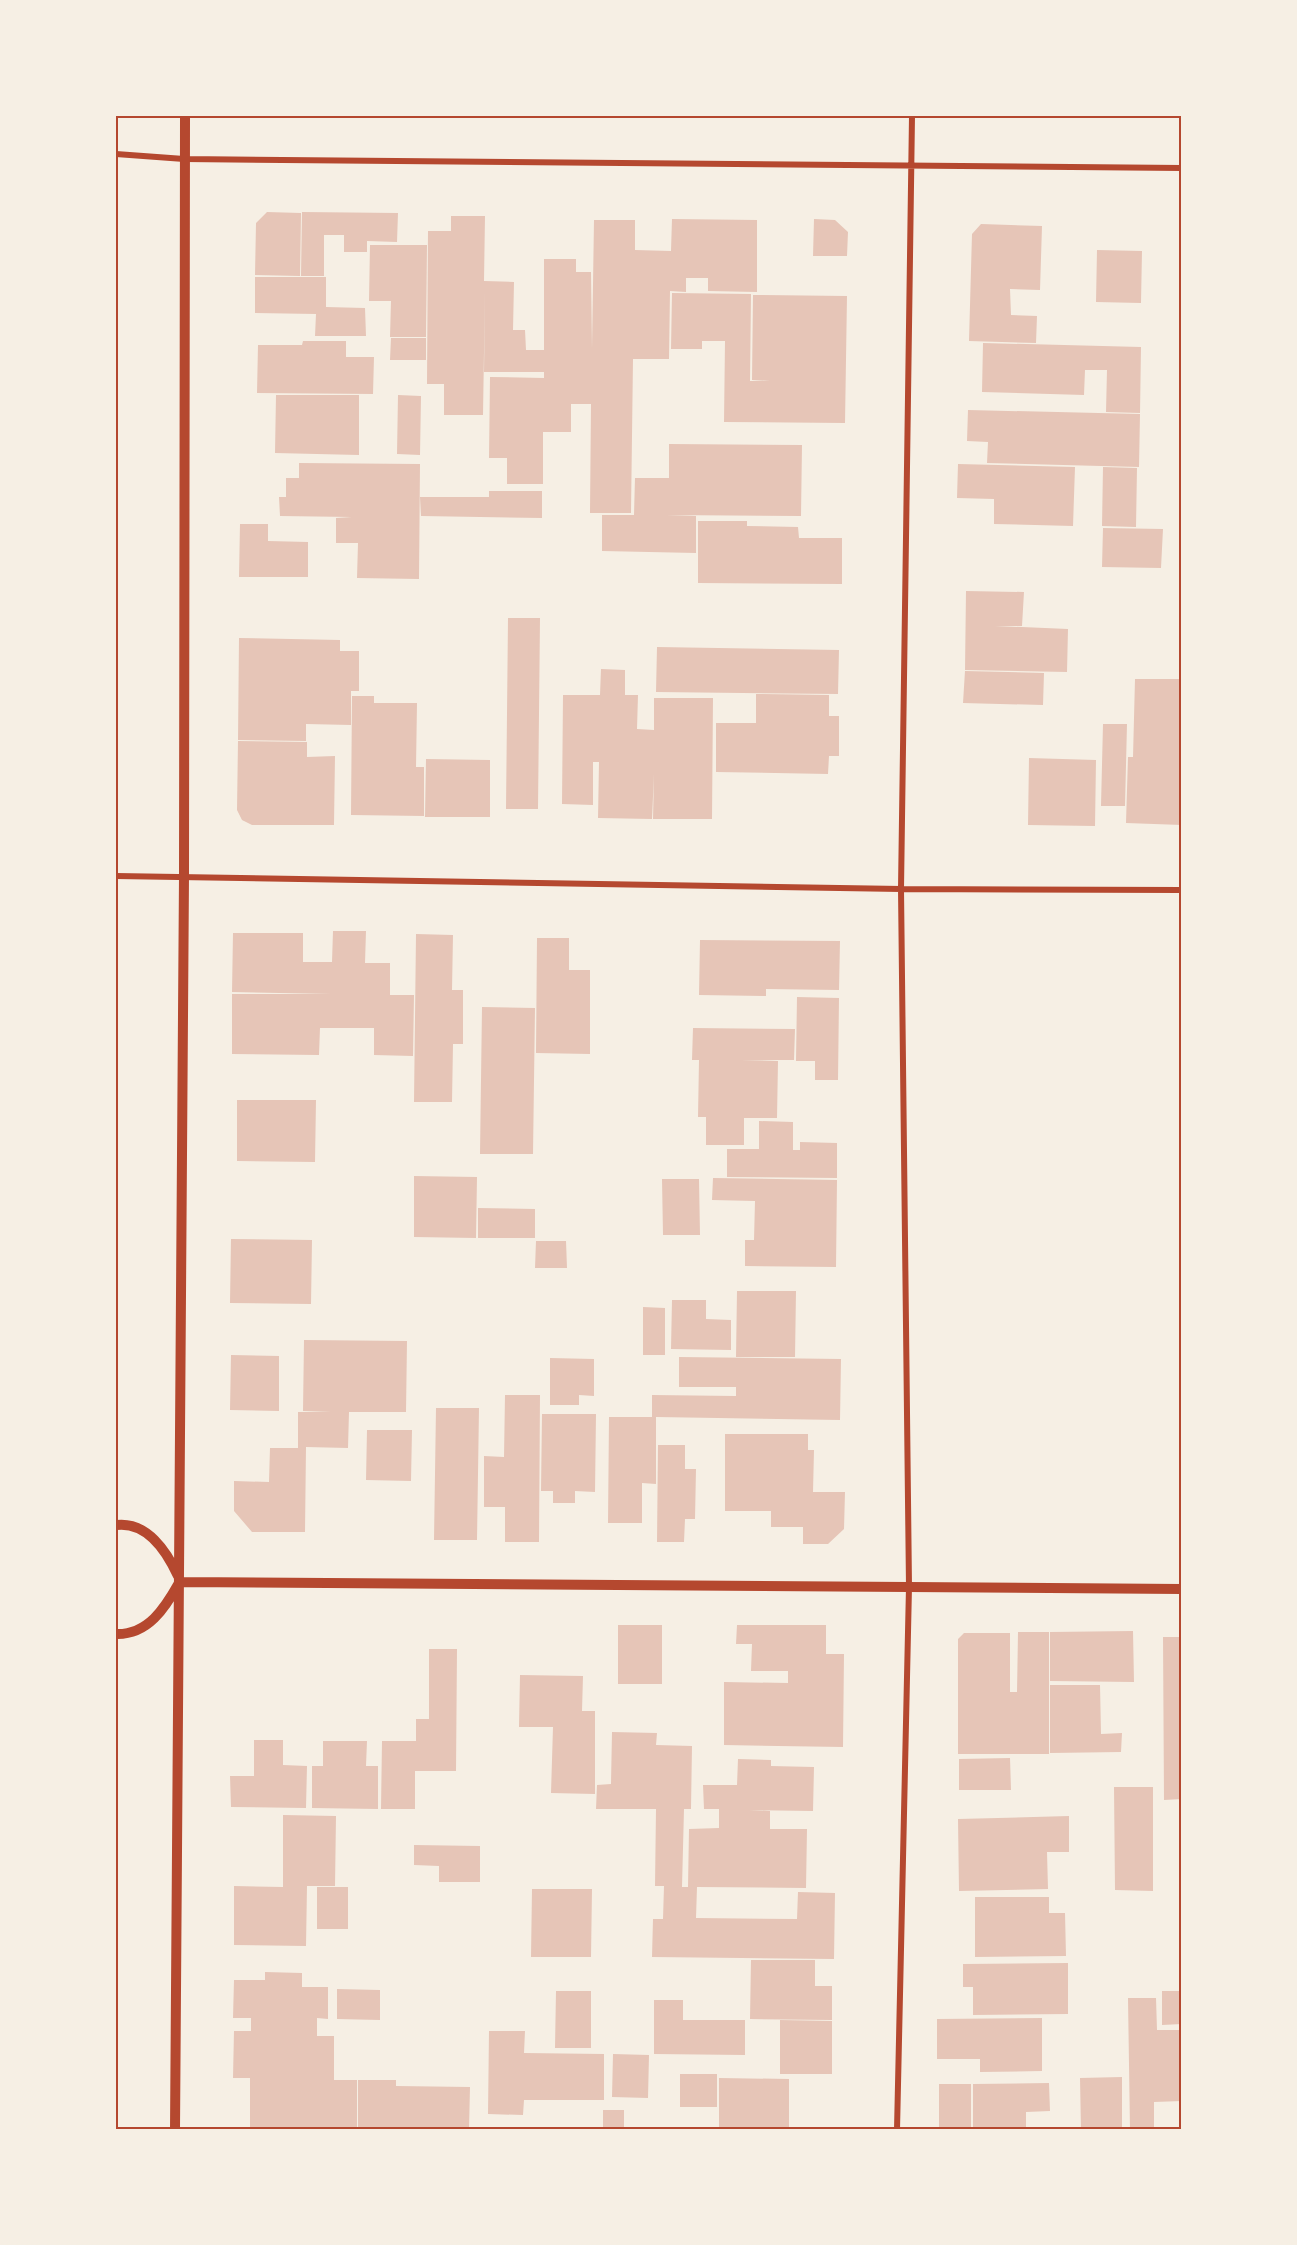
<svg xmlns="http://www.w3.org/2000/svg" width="1297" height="2245" viewBox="0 0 1297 2245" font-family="Inter,sans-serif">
	<rect width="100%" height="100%" fill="#f6efe4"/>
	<path fill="#e6c5b7" d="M267,212L301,213L300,276L255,275L256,223Z
		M302,212L398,213L397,242L367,241V252H344V235H324V276H301Z
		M451,216H485L484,281L514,282L513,330H525L526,350H544V259H576V272H591L592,349L594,220H635V250L671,251L672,219L757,220V292L708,291V278H686V292L670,291L669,359H633L631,513H590L591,404H571V432H543V484H507V458H489L490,377L544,378V372H484L485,289L483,415H444V384H427L428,231H451Z
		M814,219L835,220L848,232L847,256H813Z
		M981,224L1042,226L1040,290L1010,289L1011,315L1037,316L1036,343L969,341L972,234Z
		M370,245H427L426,337H390L391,301H369Z
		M1097,250L1142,251L1141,303L1096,302Z
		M255,277H326V307L365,308L366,336H315L316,314L255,313Z
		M672,293L751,294L750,381H770L752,380L753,295L847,296L845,423L724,422L725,341H702V349H671Z
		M391,338H426V360H390Z
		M303,341H346V357H374L373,394L257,393L258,345H302Z
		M983,343L1141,347L1140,413L1106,412L1107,370H1085L1084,395L982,392Z
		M276,395H359V455L275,453Z
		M398,395L421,396L420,455L397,454Z
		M968,410L1140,414L1139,467L987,463L988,442L967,441Z
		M669,444L802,445L801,516L666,515L696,516V553L602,551V515H634L635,478H669Z
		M299,463L420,464L419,579L357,578L358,543H336V518L352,517L280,516L279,497H286V478H299Z
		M958,464L1075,467L1073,526L994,524V499L957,498Z
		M1103,467L1137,468L1136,527L1102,526Z
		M489,491H542V518L421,516L420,497H489Z
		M698,521H747V526L798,527L799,538H842V584L698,583Z
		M240,524H268V541L308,542V577H239Z
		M1103,528L1163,529L1161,568L1102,567Z
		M966,591L1024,592L1022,626H995L1068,629L1067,672L965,670Z
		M508,618H540L538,809H506Z
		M239,638L340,640V651H359V691H351V725L306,724V741L238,740Z
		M657,647L839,650L838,694L656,692Z
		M601,669L625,670V695H638L637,729L654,730V698H713L712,819H653L654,774L652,819L598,818L599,762H593V805L562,804L563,695H600Z
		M965,671L1044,673L1043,705L963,703Z
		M1135,679H1182V825L1126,823L1128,757H1133Z
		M756,694L829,695V716H839V756H829L828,774L716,772V723H756Z
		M352,696H374V703H417L416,767H424V816L351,815Z
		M1103,724H1127L1125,806H1101Z
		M238,741L307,742V757L335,756L334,825H252L242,820L237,810Z
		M1029,758L1096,760L1095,826L1028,825Z
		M426,759L490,760V817H425Z
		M333,931H366L365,963H390V995H414L413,1056L374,1055V1028H320L319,1055L232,1054V994H331L232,992L233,933H303V962H332Z
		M416,934L453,935L452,990H463V1044H453L452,1102H414Z
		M537,938H569V970H590V1054L536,1053Z
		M700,940L840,941L839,990L766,989V996L699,995Z
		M797,997L839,998L838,1080H815V1061H796Z
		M482,1007L535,1008L533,1154H480Z
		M693,1028L795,1029L794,1060H741L778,1061L777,1118H744V1145H706V1117H698L699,1060H692Z
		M237,1100H316L315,1162L237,1161Z
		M759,1121L793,1122V1150H800V1142L837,1143V1178L727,1177V1149H759Z
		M414,1176L477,1177L476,1238L414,1237Z
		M713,1178L837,1180L836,1267L745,1266V1240H754L755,1201L712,1200Z
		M662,1179H699L700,1235H663Z
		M478,1208L535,1209V1238H478Z
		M231,1239L312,1240L311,1304L230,1303Z
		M536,1241H566L567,1268H535Z
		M737,1291H796L795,1357H736Z
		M672,1300H706V1319L731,1320V1350L671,1349Z
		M643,1307L665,1308V1355H643Z
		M304,1340L407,1341L406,1412H349L348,1448L306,1447L305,1532H252L234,1511V1481L269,1482L270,1448H298V1412H331L303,1411Z
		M231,1355L279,1356V1411L230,1410Z
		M679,1357L841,1359L840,1420L656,1417V1484L642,1483V1523H608L609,1417H652V1395L736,1396V1387H679Z
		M550,1358L594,1359V1396L579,1395V1405H550Z
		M505,1395H540L539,1542H505V1507H484V1456L504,1457Z
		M436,1408H479L477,1540H434Z
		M542,1414H596L595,1492L575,1491V1503H553V1491H541Z
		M367,1430H412L411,1481L366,1480Z
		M725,1434H808V1450H814L813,1492H845L844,1529L828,1544H803V1527H771V1511H725Z
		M658,1445H685V1469H696L695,1519H685L684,1542H657Z
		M618,1625H662V1684H618Z
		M737,1625H826V1654H844L843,1747L724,1745V1682L788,1683V1671H751L752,1644H736Z
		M1133,1631L1134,1682L1050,1681V1632Z
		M1018,1632H1049V1754H958V1639L964,1633H1010V1692H1017Z
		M1163,1637H1182V1799L1164,1800Z
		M429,1649H457L456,1771H415V1809H381L382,1741H416V1719H429Z
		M520,1675L583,1676L582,1711H595V1794L551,1793L553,1727H519Z
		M1050,1685H1100L1101,1734L1122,1733L1121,1752L1050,1753Z
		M612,1732L657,1733L656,1745L692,1746L691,1809H684L682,1887H688L689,1829L719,1828V1809H704L703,1785H737L738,1759L771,1760V1766L814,1767L813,1811L749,1810L770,1811V1829H807L806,1888L697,1887L696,1918L797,1919L798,1892L835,1893L834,1959L652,1957L653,1919H663L664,1886H655L656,1809H596L597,1785L611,1784Z
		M254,1740H283V1765L307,1766L306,1808L231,1807L230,1776H254Z
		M323,1741H367L366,1766H378V1809L312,1808V1766H323Z
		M1010,1758L1011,1790H959V1759Z
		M1114,1787H1153V1891L1115,1890Z
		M283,1815L336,1816L335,1886H307L306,1946L234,1945V1886L283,1887Z
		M1069,1816V1852H1047L1048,1889L959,1891L958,1819Z
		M414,1845L480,1846V1882H439V1866L414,1865Z
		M317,1887H348V1929H317Z
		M532,1889H592L591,1957H531Z
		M975,1897H1049V1913H1065L1066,1956L975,1957Z
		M751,1960H815V1986H832V2020L750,2019Z
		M1068,1963V2014L973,2015V1987H963V1964Z
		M265,1972L302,1973V1987H328V2019L317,2018V2036H334V2080H357V2129L250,2127V2078H233L234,2031H251V2018H233L234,1980H265Z
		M337,1989L380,1990V2020L337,2019Z
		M556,1991H591V2048H555Z
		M1162,1991H1182V2024L1162,2025Z
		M1128,1998H1156L1157,2030H1182V2101L1154,2102V2130H1130Z
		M654,2000H683V2020H745V2055L654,2054Z
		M1042,2018V2071L980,2072V2059H937V2019Z
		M780,2020L832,2021V2074H780Z
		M489,2031H525L524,2053L604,2054V2100H524L523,2115L488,2114Z
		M613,2054L649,2055L648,2098L612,2097Z
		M680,2074H717V2107H680Z
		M1122,2077V2130H1081L1080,2078Z
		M719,2078L789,2079V2130H719Z
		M358,2080H396V2086L470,2087L469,2130H358Z
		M1049,2083L1050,2111L1026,2112V2130H973V2084Z
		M939,2084H971V2130H939Z
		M603,2110H624V2130H603Z"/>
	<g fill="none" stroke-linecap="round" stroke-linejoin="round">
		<path stroke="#b5482f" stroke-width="6" d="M116,154L184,159L1182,168
			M116,876L901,889L1182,890
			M897,2130L909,1587L901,889L912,116"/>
		<path stroke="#b5482f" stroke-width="10" d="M116,1525C147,1521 167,1552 178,1576
			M180,1582L1182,1589
			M116,1634C148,1635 165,1608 179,1583
			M175,2130L184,876L185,116"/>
	</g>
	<rect width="1297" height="2245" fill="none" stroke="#f6efe4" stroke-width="234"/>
	<rect x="117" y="117" width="1063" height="2011" fill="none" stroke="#b5482f" stroke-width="2"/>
</svg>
